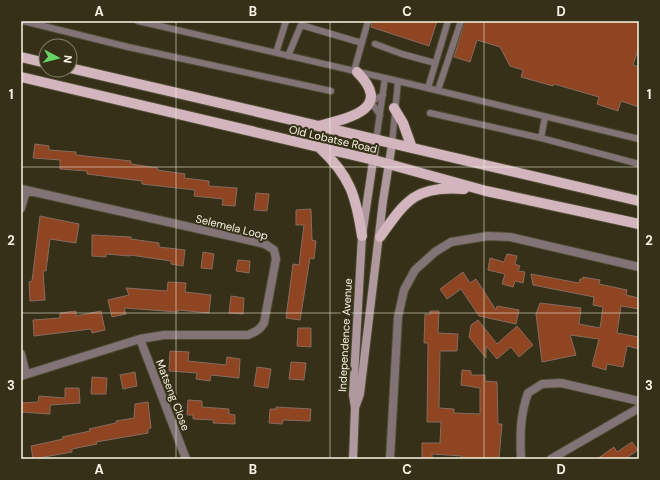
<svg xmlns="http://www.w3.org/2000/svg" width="660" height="480" viewBox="0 0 660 480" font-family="'DM Sans',sans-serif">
	<rect width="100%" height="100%" fill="#353017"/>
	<path fill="#8f4521" stroke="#886b5f" d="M372,21H437L429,46L371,27Z
		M465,21H639V47L633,65L639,67V107L621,101L618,111L597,104L599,97L554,84L553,86L521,77L523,70L510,66L500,47L477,40L470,62L454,57Z
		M35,144L49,146V150L76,152V155L131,161V164L158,168L157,170L185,174L184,178L209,181V186L237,188L235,206L222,205L223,199L194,196L195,190L142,184V181L87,174V171L60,169V160L33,158Z
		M256,193L269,194L267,211L254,210Z
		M311,209L312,240L316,241L314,259L310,258L300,320L286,318L293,264L299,265L304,225H296V210Z
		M40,216L79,224L76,243L50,239L46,271H43L45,300L30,301L29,282L32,281Z
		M92,235L131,237V239L159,243V247L185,250L183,266L171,264V261L130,255V256L106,254V257L92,256Z
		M203,252L214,254L212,269L201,268Z
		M507,254L517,256L515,264L520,266L518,271L525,272L523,283L515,281L513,287L502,284L505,274L488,270L490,258L504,262Z
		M238,260L250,261L249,273L236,271Z
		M463,272L470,283L476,279L496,310L497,306L519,310L516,324L479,316L461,289L447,299L440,289Z
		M531,274L579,283L580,279H583V277L600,280L599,284L627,290L626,295L639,298V309L621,306L617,333L639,337V349L627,346L623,367L607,364L606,370L592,366L599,339L570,335L576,355L542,362L536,314L540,303L581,308L579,324L600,328L603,307L593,305L594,297L533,285Z
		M168,282L186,283L185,292L211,295L209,313L178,310V312L124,308L126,314L112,317L108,300L129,295L126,288L167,291Z
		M231,296L244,298L243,314L229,313Z
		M76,311V316L101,311L105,330L92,333L91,329L34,336L33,320L60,318V313Z
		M430,311H439L438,333L458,334L457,351H440L439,408L454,409V413L480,414V388L461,385L462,370L471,371V375H485V381L497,382L498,424H502L499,459H461L462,456L432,454V459H422V443H440L441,422H427L428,343H424L425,314L430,315Z
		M478,320L497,344L517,326L533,345L519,357L511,347L497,359L486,346V358L469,337L471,325Z
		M298,328H311V347L297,346Z
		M170,351L189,352L188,361L226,365L227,357L240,359L239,378L211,375L210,381L196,379L197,373L169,371Z
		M291,362L306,363L304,380L289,379Z
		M257,367L271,369L268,388L254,386Z
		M135,372L137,386L123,389L120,375Z
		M92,377L107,378L106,394H91Z
		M65,388H79L80,403L50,405V414L21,412V403L38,402L39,396L65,398Z
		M188,400L202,401V407L229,409V414L235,415V424L213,423L214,420L193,419V415H187Z
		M148,402L151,428L148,429V433L96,442L97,444L72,449V452L33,459L31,446L63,439L62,437L90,431L89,429L116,423V421L134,418L135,404Z
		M276,407L311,409L310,421L283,420L282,424L269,423L270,409H277Z
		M632,442L638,450L625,459H597L614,447L617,452Z"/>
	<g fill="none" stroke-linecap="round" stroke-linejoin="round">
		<defs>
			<path id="lane" d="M23,21L128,47L331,91
				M138,21L398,81L639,139
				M375,44L402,54L435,63
				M276,53L286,21
				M288,56L301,25L362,43
				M354,71L368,21
				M428,88L448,21
				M438,90L461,21
				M430,113L541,138L639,164
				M380,115L371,102L383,95
				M541,138L545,117
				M376,141L385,78
				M392,144L398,81"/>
			<path id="street" d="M21,189L265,244L274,250L276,259L264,323C260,330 255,332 248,335H164L140,339L21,376
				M21,208L26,191
				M140,339L186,459
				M21,354L26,374
				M390,459L398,317L404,290L415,270L435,252L451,242L488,236L510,237L639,267
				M521,459C520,435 520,415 528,393L542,384L561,383L639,401
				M551,459L639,408"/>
			<path id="secondary" d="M355,408L360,394L383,201L392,144
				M353,459L355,408L353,395L362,236L376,141"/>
			<path id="primary" d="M21,57L46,63
				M70,68L639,201
				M21,77L374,160L486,191L639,224
				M394,108L403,123L412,148
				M319,126C349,118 394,109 357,72
				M320,148C350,176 356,196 362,236
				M380,237C406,200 416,185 464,189"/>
		</defs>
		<use href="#lane" stroke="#504c34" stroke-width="8"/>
		<use href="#street" stroke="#504c34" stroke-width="10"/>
		<use href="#secondary" stroke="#504c34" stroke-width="10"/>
		<use href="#primary" stroke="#504c34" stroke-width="12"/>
		<use href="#lane" stroke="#817376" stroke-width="6"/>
		<use href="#street" stroke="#817376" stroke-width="8"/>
		<use href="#secondary" stroke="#af999f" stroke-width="8"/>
		<use href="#primary" stroke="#d3b6bd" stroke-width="10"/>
	</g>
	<path fill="none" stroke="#f8f5e6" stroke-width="1" stroke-opacity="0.55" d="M176,21V459M330,21V459M484,21V459M21,167H639M21,313H639"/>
	<g text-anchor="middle" stroke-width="4" stroke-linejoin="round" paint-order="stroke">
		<g font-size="11" fill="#f8f5e6" stroke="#353017">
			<text transform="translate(333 139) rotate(13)" y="4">Old Lobatse Road</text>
			<text transform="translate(232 227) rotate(14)" y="4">Selemela Loop</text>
			<text transform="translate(345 335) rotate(-87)" y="4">Independence Avenue</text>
			<text transform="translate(173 395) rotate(69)" y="4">Matseng Close</text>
		</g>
	</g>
	<rect width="660" height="480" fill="none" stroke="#353017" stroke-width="44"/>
	<g transform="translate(58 58) rotate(97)"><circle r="19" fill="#353017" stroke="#837f6a"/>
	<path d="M0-3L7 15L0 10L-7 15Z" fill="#67d466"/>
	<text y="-6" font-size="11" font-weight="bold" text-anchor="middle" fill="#f8f5e6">N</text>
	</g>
	<rect x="22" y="22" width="616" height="436" fill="none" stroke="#f8f5e6" stroke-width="1.5"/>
	<g font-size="13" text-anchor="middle" font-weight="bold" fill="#f8f5e6">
		<text x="99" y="16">A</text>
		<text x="253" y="16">B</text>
		<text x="407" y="16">C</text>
		<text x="561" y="16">D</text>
		<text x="11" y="99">1</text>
		<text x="649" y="99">1</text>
		<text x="11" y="245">2</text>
		<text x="649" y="245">2</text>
		<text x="11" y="390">3</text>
		<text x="649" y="390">3</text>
		<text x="99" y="474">A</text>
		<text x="253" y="474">B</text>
		<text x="407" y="474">C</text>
		<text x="561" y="474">D</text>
	</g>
</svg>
